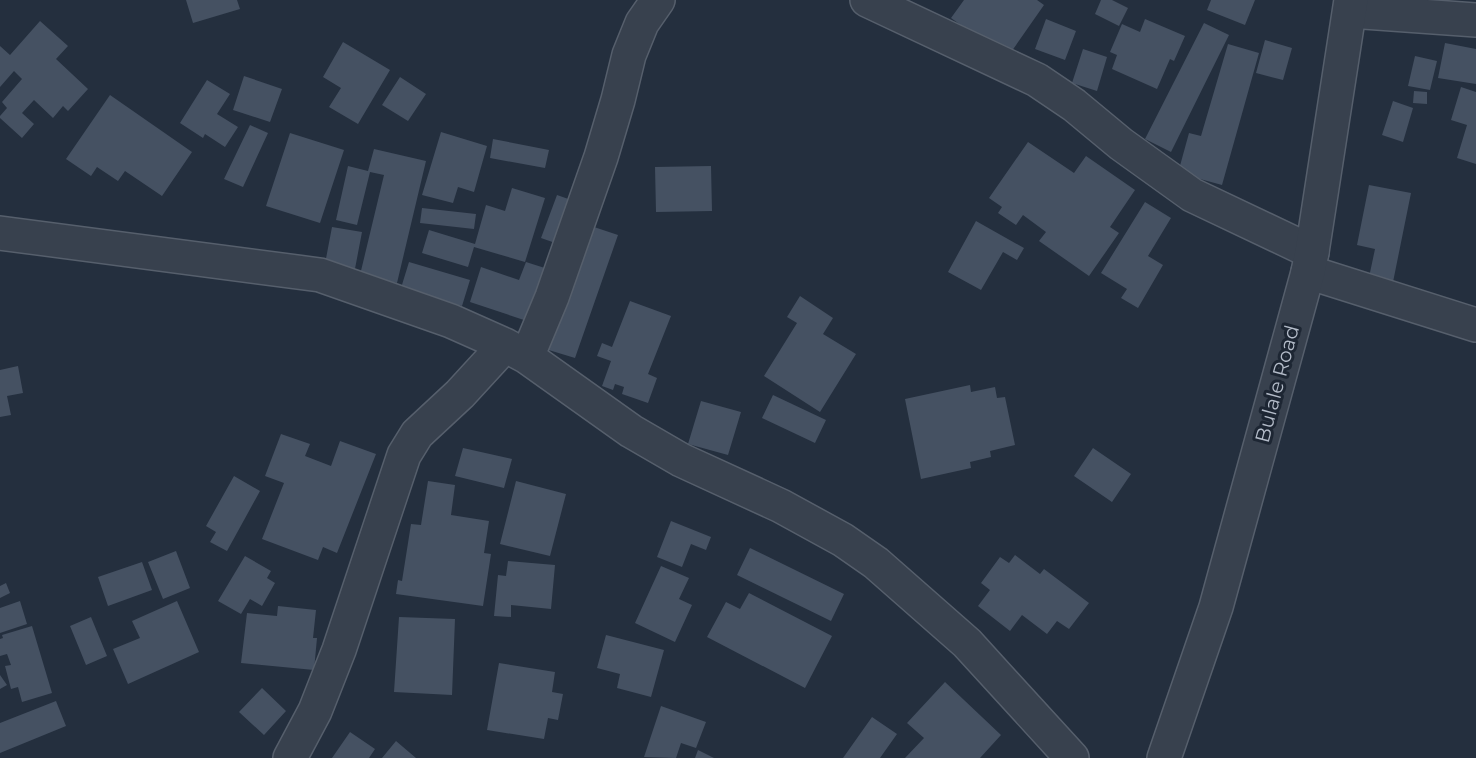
<svg xmlns="http://www.w3.org/2000/svg" width="1476" height="758" viewBox="0 0 1476 758" font-family="Montserrat,sans-serif">
	<rect width="100%" height="100%" fill="#242f3e"/>
	<path fill="#455162" d="M186,0H237L240,9L193,23Z
		M964,0H1037L1044,5L1007,58L951,18Z
		M1101,0H1112L1128,8L1119,26L1095,14Z
		M1211,0H1255L1245,25L1207,10Z
		M1046,19L1076,31L1065,60L1035,49Z
		M1145,19L1185,36L1174,61L1170,59L1157,89L1112,69L1117,55L1110,52L1122,24L1140,32Z
		M40,21L68,46L56,59L88,89L68,111L63,106L53,118L34,100L22,113L34,124L22,138L0,118V116L7,108L2,102L22,79L14,71L0,87V46L10,55Z
		M1204,23L1229,35L1171,152L1145,139Z
		M1265,40L1292,48L1283,80L1256,73Z
		M343,42L390,70L358,124L329,107L341,88L323,77Z
		M1445,43L1476,49V84L1438,78Z
		M1228,44L1259,53L1222,185L1178,173L1189,133L1201,136Z
		M1083,49L1107,57L1097,91L1072,83Z
		M1415,56L1437,61L1430,90L1408,86Z
		M244,76L282,89L270,122L233,110Z
		M400,77L426,94L408,121L382,105Z
		M207,80L230,94L217,114L238,127L225,147L205,134L203,138L180,123Z
		M1461,87L1476,92V164L1457,158L1467,125L1451,120Z
		M1414,91L1427,92V104L1413,103Z
		M110,95L192,152L162,196L125,171L118,181L97,167L91,176L66,159Z
		M1393,101L1413,108L1403,142L1382,135Z
		M250,125L268,133L243,187L224,179Z
		M441,132L487,146L474,192L458,187L453,203L422,195Z
		M290,133L344,150L320,223L266,206Z
		M493,139L549,150L545,168L490,158Z
		M1028,142L1074,173L1086,156L1135,190L1110,227L1119,233L1089,276L1039,241L1046,232L1023,215L1016,225L998,213L1002,207L989,198Z
		M374,149L426,161L397,283L360,275L384,175L370,172L357,225L336,220L348,166L368,171Z
		M711,166L712,211L656,212L655,167Z
		M1369,185L1411,193L1392,287L1368,282L1375,249L1357,245Z
		M512,188L545,198L525,262L474,247L468,267L422,253L429,230L475,244L486,205L505,211Z
		M557,195L577,202L561,245L541,238Z
		M1145,202L1171,218L1148,256L1163,265L1138,308L1121,298L1127,289L1101,273Z
		M422,208L476,214L474,229L420,223Z
		M976,221L1024,248L1017,260L1003,252L981,290L948,272Z
		M585,224L618,235L575,358L542,348Z
		M332,227L362,232L354,274L324,269Z
		M409,262L470,280L462,306L401,288Z
		M526,262L551,270L533,323L470,302L481,267L519,280Z
		M800,296L833,318L823,334L856,354L820,412L764,376L797,323L787,317Z
		M630,301L671,316L648,374L657,378L648,403L622,394L624,387L615,384L613,390L602,386L611,361L597,356L602,343L612,347Z
		M18,366L23,393L7,396L11,415L0,417V370Z
		M970,385L971,392L995,387L997,398L1005,397L1015,445L990,451L991,457L970,462L971,468L921,479L905,399Z
		M773,395L826,420L815,443L762,418Z
		M701,401L741,412L728,455L688,444Z
		M281,434L310,444L305,456L331,466L340,441L376,454L337,553L323,547L318,560L262,539L284,483L265,476Z
		M463,448L512,459L504,488L455,476Z
		M1093,448L1131,474L1112,502L1074,476Z
		M234,476L260,491L227,551L210,542L216,532L206,526Z
		M428,481L455,485L451,515L489,521L484,553L491,554L483,606L396,594L398,580L402,581L411,524L421,525Z
		M516,481L566,494L550,556L500,544Z
		M671,521L711,537L706,550L691,544L682,567L657,557Z
		M750,548L844,594L831,621L737,575Z
		M176,551L190,588L163,599L148,562Z
		M1015,555L1040,574L1044,569L1089,603L1069,629L1057,621L1047,634L1022,615L1010,631L978,606L990,590L981,583L1000,557L1009,563Z
		M245,556L271,571L267,578L275,583L262,606L250,599L241,614L218,601Z
		M508,561L555,565L551,609L511,605V617L494,616L498,575L506,576Z
		M142,562L152,590L108,606L98,577Z
		M661,566L689,578L679,599L692,605L675,642L635,623Z
		M6,583L10,593L0,598V586Z
		M749,593L832,636L805,688L707,637L726,602L740,609Z
		M20,601L27,624L0,633V608Z
		M177,601L199,652L128,684L113,649L140,638L132,621Z
		M278,606L316,610L313,638H317L314,670L241,663L247,613L277,616Z
		M91,617L107,656L86,665L70,626Z
		M399,617L455,619L452,695L394,692Z
		M32,626L52,693L22,702L18,687L11,689L5,666L11,665L7,654L0,656V639L3,638L2,635Z
		M606,635L664,650L651,697L617,688L620,674L597,668Z
		M499,663L555,672L552,692L563,694L558,720L548,718L544,739L487,730Z
		M0,675L7,685L0,689Z
		M945,682L1001,735L980,758H905L924,738L907,723Z
		M262,688L286,711L264,735L239,712Z
		M56,701L66,726L0,753V723Z
		M661,706L706,722L696,748L681,743L676,758L644,757Z
		M872,717L897,734L880,758H843Z
		M350,732L375,749L369,758H332Z
		M396,741L416,758H382Z
		M698,750L714,758H695Z"/>
	<g fill="none" stroke-linecap="round" stroke-linejoin="round">
		<defs>
			<path id="minor" d="M867,0L1037,80L1074,105L1121,144L1192,195L1312,252
				M1350,11L1476,20
				M0,233L320,275L451,321L505,345L527,357L631,431L681,460L781,506L843,540L876,563L967,643L1072,758
				M1308,272L1476,325
				M527,357L552,297L601,157L618,100L629,55L642,23L658,0
				M290,758L315,711L339,650L404,455L417,434L460,394L505,345"/>
			<path id="tertiary" d="M1164,758L1216,607L1308,272L1312,252L1351,0"/>
		</defs>
		<use href="#minor" stroke="#565f6c" stroke-width="36"/>
		<use href="#tertiary" stroke="#565f6c" stroke-width="36"/>
		<use href="#minor" stroke="#38414e" stroke-width="33"/>
		<use href="#tertiary" stroke="#38414e" stroke-width="33"/>
	</g>
	<g text-anchor="middle" stroke-width="6" stroke-linejoin="round" paint-order="stroke">
		<g font-size="20" fill="#b4bcc9" stroke="#1d2633">
			<text transform="translate(1277 384) rotate(-75)" y="7">Bulale Road</text>
		</g>
	</g>
</svg>
